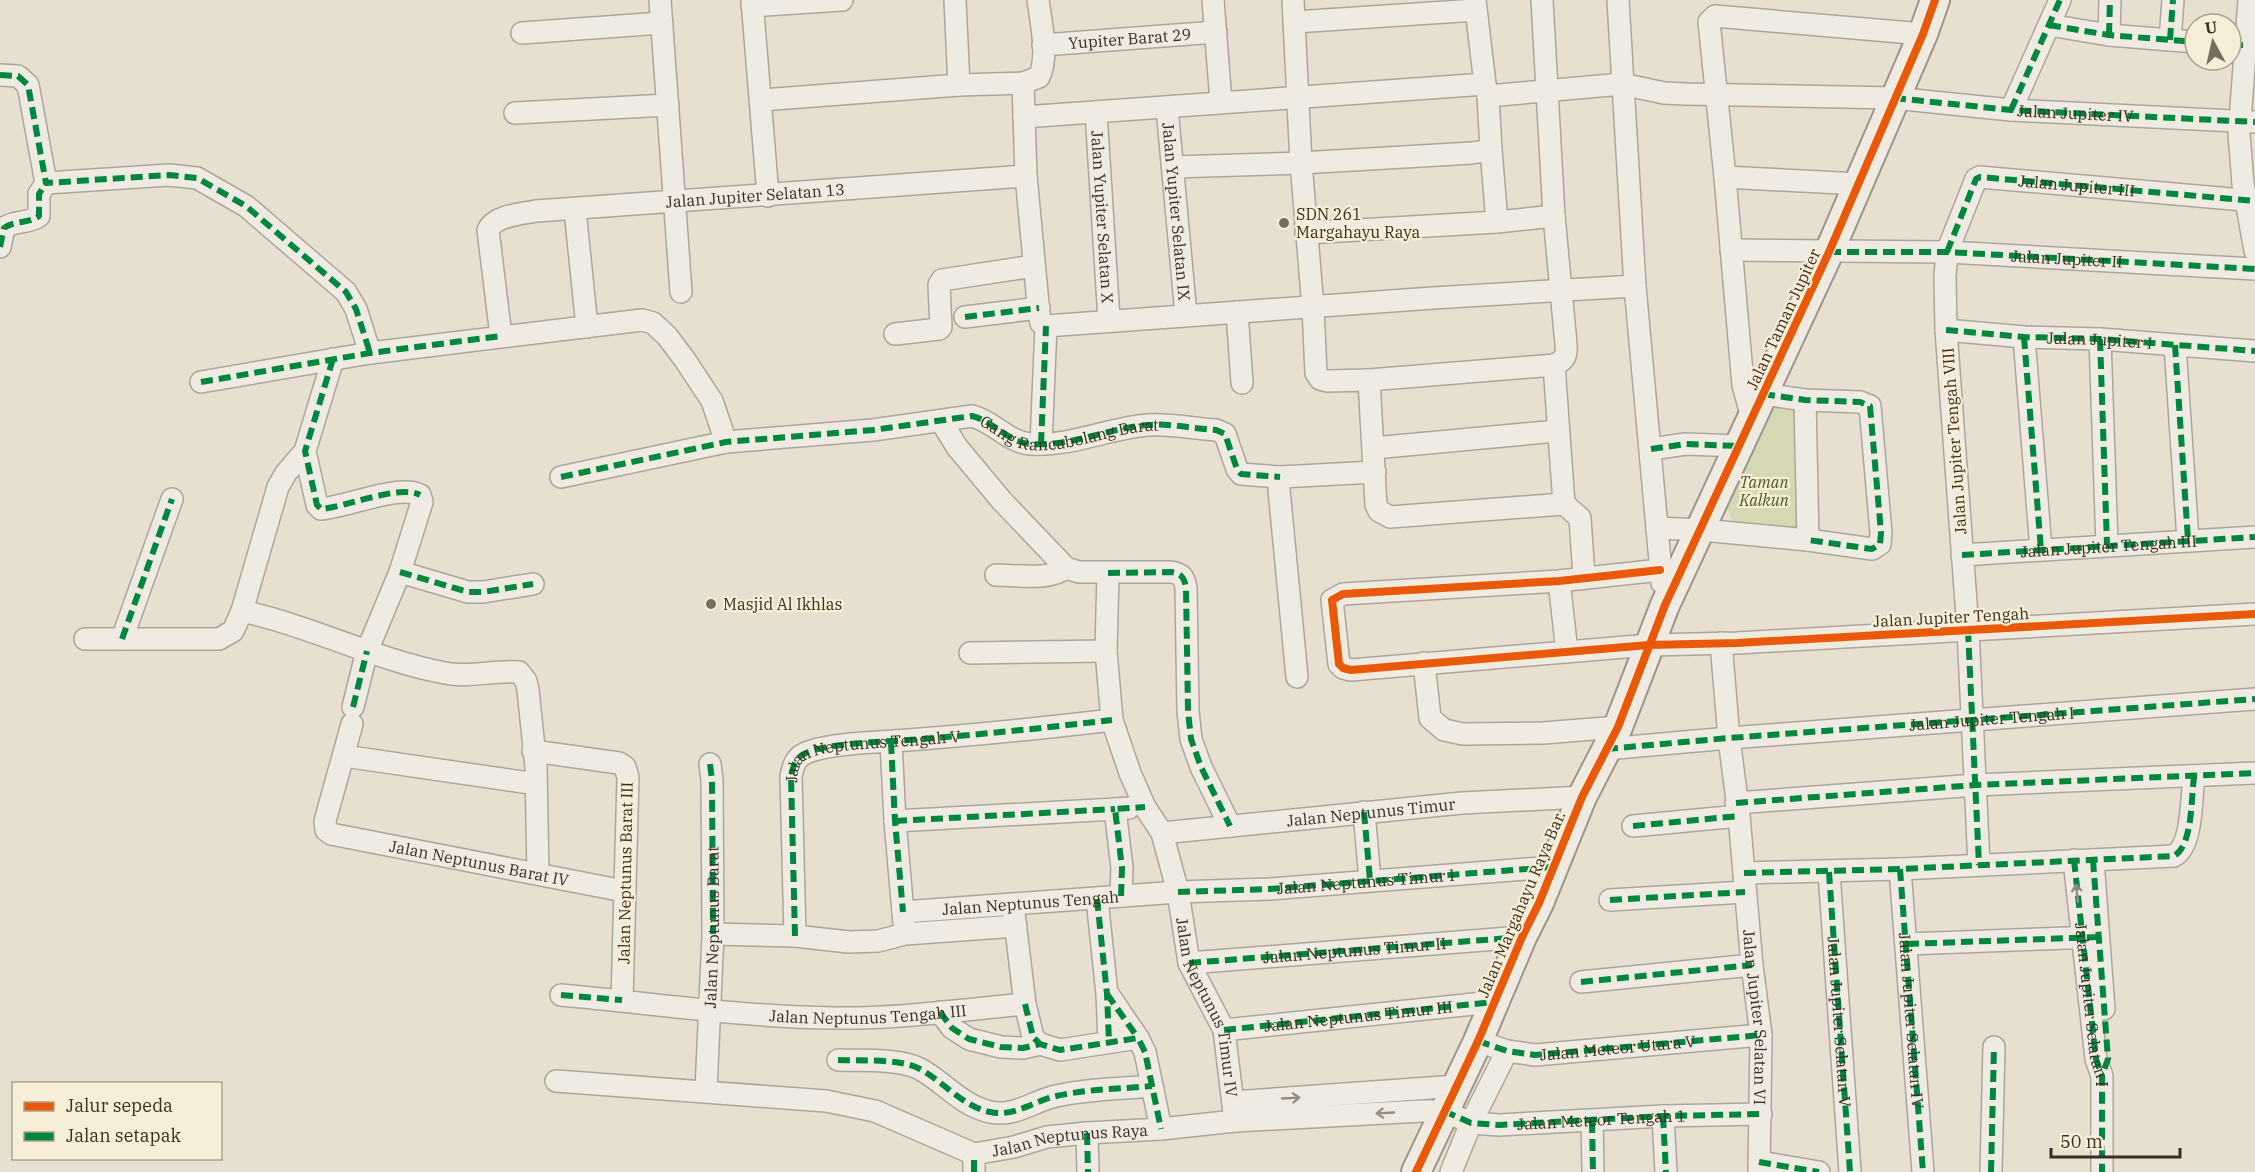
<svg xmlns="http://www.w3.org/2000/svg" width="2255" height="1172" viewBox="0 0 2255 1172" font-family="'IBM Plex Serif',serif">
	<rect width="100%" height="100%" fill="#e7e0d1"/>
	<path fill="#d6d7b3" d="M1766,402L1796,406L1799,528L1735,525L1723,501Z"/>
	<g fill="none" stroke-linecap="round" stroke-linejoin="round">
		<defs>
			<g id="street">
				<path d="M660,0L681,292"/>
				<path d="M752,0L768,196"/>
				<path d="M955,0L959,85"/>
				<path d="M1213,0L1221,102"/>
				<path d="M1293,0L1301,163L1313,308L1316,373L1320,379L1327,381L1369,380L1376,505L1379,511L1390,517L1564,504L1580,518L1584,577"/>
				<path d="M1542,0L1554,216L1566,344C1567,356 1565,360 1554,365L1564,504"/>
				<path d="M1618,0L1635,286L1662,583"/>
				<path d="M2249,0L2239,134L2243,184L2255,251"/>
				<path d="M752,6L842,0"/>
				<path d="M1295,22L1476,10"/>
				<path d="M2049,25L2109,35L2195,42"/>
				<path d="M522,33L662,23"/>
				<path d="M2109,35L2110,0"/>
				<path d="M2170,40L2173,0"/>
				<path id="s1" d="M1043,45L1216,32"/>
				<path d="M0,75L18,76L28,85L46,183L169,175L197,178L246,206L346,292L356,309L370,353"/>
				<path d="M1023,83L1026,176L1039,314L1041,323L1046,326L1433,298L1635,286"/>
				<path d="M1488,96L1622,84L1664,93L1686,94L1894,98L2011,110L2255,122"/>
				<path d="M761,100L959,85L1023,83L1039,77C1049,56 1041,23 1038,0"/>
				<path id="s2" d="M1167,108L1186,315"/>
				<path d="M2011,110L2060,0"/>
				<path id="s3" d="M1096,112L1109,320"/>
				<path d="M515,113L668,105"/>
				<path d="M1024,117L1485,84"/>
				<path d="M1491,150L1497,222"/>
				<path d="M1173,167L1301,163L1472,153L1491,150L1488,96L1485,84L1475,0"/>
				<path d="M1725,177L1859,184"/>
				<path d="M575,210L587,327"/>
				<path d="M1306,233L1497,222L1554,216"/>
				<path d="M0,247L4,228C14,220 29,224 39,216V194L46,183"/>
				<path id="s4" d="M1731,250L1947,252L2255,269"/>
				<path d="M1237,312L1242,383"/>
				<path d="M965,317L1039,308"/>
				<path id="s5" d="M1946,330L2024,337L2100,339L2255,351"/>
				<path d="M895,334L939,329L941,327L939,285L942,280L1034,266"/>
				<path id="s6" d="M501,336L488,230C495,215 522,214 536,211L1026,176"/>
				<path d="M2024,337L2041,550"/>
				<path d="M2100,339L2107,545"/>
				<path d="M2175,345L2188,540"/>
				<path d="M333,359L305,451L317,505L321,509C347,507 399,484 420,495L422,502L400,572L367,651L353,707"/>
				<path d="M1369,380L1554,365"/>
				<path d="M201,382L370,353L642,320L653,323L667,336L685,360L712,401L726,442"/>
				<path d="M1763,394L1805,400L1860,402L1870,406L1881,533L1880,544L1872,549L1808,540"/>
				<path d="M1752,418L1743,385L1725,177L1709,22L1715,16L1923,34"/>
				<path d="M941,421L957,447L1002,501L1066,568L1079,572H1171C1182,574 1184,577 1186,588L1188,711L1191,739L1201,767L1230,826"/>
				<path d="M1041,444L1046,326"/>
				<path d="M1374,448L1557,431"/>
				<path d="M1651,449L1686,444L1739,446"/>
				<path id="s7" d="M561,477L726,442L873,430L972,416C993,421 1008,442 1030,444C1071,447 1108,428 1148,425C1170,423 1194,429 1216,430L1225,434L1237,469L1241,474L1280,477"/>
				<path d="M1657,528L1702,530L1808,540L1805,400"/>
				<path id="s8" d="M1962,555L2255,537"/>
				<path d="M1660,570L1559,581L1343,594L1332,600L1339,664L1343,668L1351,670L1649,645L1737,643L2255,614"/>
				<path d="M400,572L468,592H483L533,584"/>
				<path id="s9" d="M1108,573L1106,651L1112,720L1130,773L1145,807L1162,833L1178,892L1189,963L1224,1030L1235,1121"/>
				<path d="M996,575C1017,575 1049,581 1066,568"/>
				<path d="M1559,581L1567,652"/>
				<path d="M242,611L278,487L286,473L305,451"/>
				<path d="M85,639H219L233,631L242,611C311,626 376,660 445,673C470,678 494,670 519,672L526,681L528,690L536,767L538,873"/>
				<path d="M122,639L172,499"/>
				<path id="s10" d="M1721,643L1729,738L1739,816L1752,965L1761,1035L1759,1172"/>
				<path d="M970,653L1106,651"/>
				<path d="M1424,663L1430,718L1444,730L1463,734L1543,733L1618,727"/>
				<path d="M1297,677L1279,490L1280,477L1375,472"/>
				<path id="s11" d="M352,724L325,821L326,830L331,834L624,891"/>
				<path d="M891,742L895,821L904,924"/>
				<path d="M1606,749L1729,738L2255,699"/>
				<path d="M533,751L619,763L625,767L628,777L622,1000"/>
				<path d="M344,756L536,784"/>
				<path d="M1736,803L1976,785L2255,773"/>
				<path d="M1364,812L1370,880"/>
				<path d="M895,821L1115,809"/>
				<path d="M1633,826L1739,816"/>
				<path id="s12" d="M1162,833L1462,803L1582,797"/>
				<path id="s13" d="M2074,860L2096,1059L2102,1076V1172"/>
				<path d="M2093,860L2104,1009"/>
				<path d="M1979,865L1968,630L1946,330L1945,276L1947,252L1976,179L1980,177L2255,201"/>
				<path id="s14" d="M1900,869L1923,1172"/>
				<path d="M1829,872L1850,1172"/>
				<path d="M1744,873L1900,869L2174,856C2193,845 2191,798 2194,777"/>
				<path d="M1121,896L1122,868L1115,809L1129,808"/>
				<path d="M1097,899L1107,994L1109,1042"/>
				<path d="M1610,900L1745,892"/>
				<path id="s15" d="M903,912L1178,892L1269,889L1552,867"/>
				<path d="M1014,913L1025,1004L1033,1037L1040,1044"/>
				<path d="M713,934L795,936L849,942L878,941L905,934L1016,926"/>
				<path d="M795,936L791,776C793,767 795,758 804,754C824,743 883,742 908,740C976,735 1044,728 1112,720"/>
				<path d="M1907,944L2095,937"/>
				<path d="M1189,963L1522,937"/>
				<path d="M1581,982L1752,965"/>
				<path d="M1108,994L1138,1038"/>
				<path id="s16" d="M561,995C651,1003 743,1017 834,1018C897,1019 961,1010 1025,1004"/>
				<path d="M940,1012L952,1028L969,1039L1001,1047L1023,1048L1040,1044L1060,1050L1138,1038L1145,1052L1161,1129"/>
				<path id="s17" d="M1224,1030L1493,1002"/>
				<path d="M1478,1041L1507,1051L1535,1055L1761,1035"/>
				<path d="M838,1060C861,1061 899,1058 920,1069C944,1082 962,1106 990,1112C1013,1117 1031,1103 1052,1097C1084,1089 1120,1089 1152,1086"/>
				<path id="s18" d="M556,1081L826,1101L875,1111L974,1154L1014,1147L1047,1137L1087,1133L1161,1129L1235,1121L1422,1111H1444L1471,1123L1499,1125L1663,1116L1761,1114"/>
				<path id="s19" d="M706,1091L713,934L712,780L710,764"/>
				<path d="M1233,1102L1457,1086"/>
				<path d="M1663,1116L1666,1172"/>
				<path d="M1592,1121L1593,1172"/>
				<path d="M1087,1133L1088,1172"/>
				<path d="M1759,1162L1819,1172"/>
				<path d="M974,1172V1154"/>
				<path d="M1451,1172L1471,1123L1507,1051"/>
				<path d="M1991,1172L1994,1047"/>
			</g>
			<path id="secondary" d="M1416,1172L1478,1041L1522,937L1539,903L1582,797L1618,727L1665,605L1829,252L1923,34L1935,0"/>
		</defs>
		<use href="#street" stroke="#ada599" stroke-width="24"/>
		<use href="#secondary" stroke="#9c958a" stroke-width="32"/>
		<use href="#street" stroke="#efebe3" stroke-width="21"/>
		<use href="#secondary" stroke="#efebe3" stroke-width="28"/>
		<g stroke="#00873e" stroke-width="6" stroke-dasharray="12 6" stroke-linecap="butt">
			<path d="M2049,25L2109,35L2195,42"/>
			<path d="M2109,35L2110,0"/>
			<path d="M2170,40L2173,0"/>
			<path d="M2231,45H2246"/>
			<path d="M0,75L18,76L28,85L46,183L169,175L197,178L246,206L346,292L356,309L370,353"/>
			<path id="s20" d="M1894,98L2011,110L2255,122"/>
			<path d="M2011,110L2060,0"/>
			<path d="M0,247L4,228C14,220 29,224 39,216V194L46,183"/>
			<path d="M1829,252H1947L2255,269"/>
			<path id="s21" d="M1947,252L1976,179L1980,177L2255,201"/>
			<path d="M965,317L1039,308"/>
			<path d="M1946,330L2024,337L2100,339L2255,351"/>
			<path d="M2024,337L2041,550"/>
			<path d="M2100,339L2107,545"/>
			<path d="M2175,345L2188,540"/>
			<path d="M333,359L305,451L317,505L321,509C347,507 399,484 420,495"/>
			<path d="M201,382L370,353L501,336"/>
			<path d="M1763,394L1805,400L1860,402L1870,406L1881,533L1880,544L1872,549L1808,540"/>
			<path d="M1041,444L1046,326"/>
			<path d="M1651,449L1686,444L1739,446"/>
			<path d="M561,477L726,442L873,430L972,416C993,421 1008,442 1030,444C1071,447 1108,428 1148,425C1170,423 1194,429 1216,430L1225,434L1237,469L1241,474L1280,477"/>
			<path d="M1962,555L2255,537"/>
			<path d="M400,572L468,592H483L533,584"/>
			<path d="M1108,573L1171,572C1182,574 1184,577 1186,588L1188,711L1191,739L1201,767L1230,826"/>
			<path d="M1968,630L1979,865"/>
			<path d="M122,639L172,499"/>
			<path d="M353,707L367,651"/>
			<path d="M891,742L895,821L903,912"/>
			<path id="s22" d="M1606,749L1729,738L2255,699"/>
			<path d="M710,764L712,780L713,934"/>
			<path d="M1736,803L1976,785L2255,773"/>
			<path d="M1364,812L1370,880"/>
			<path d="M895,821L1115,809"/>
			<path d="M1633,826L1739,816"/>
			<path d="M2074,860L2096,1059L2102,1076V1172"/>
			<path d="M2093,860L2108,1059L2102,1076"/>
			<path d="M1900,869L1923,1172"/>
			<path id="s23" d="M1829,872L1850,1172"/>
			<path d="M1744,873L1900,869L2174,856C2193,845 2191,798 2194,777"/>
			<path id="s24" d="M1178,892L1269,889L1552,867"/>
			<path d="M1121,896L1122,868L1115,809L1145,807"/>
			<path d="M1097,899L1107,994L1109,1042"/>
			<path d="M1610,900L1745,892"/>
			<path id="s25" d="M795,936L791,776C793,767 795,758 804,754C824,743 883,742 908,740C976,735 1044,728 1112,720"/>
			<path d="M1907,944L2098,937"/>
			<path id="s26" d="M1189,963L1522,937"/>
			<path d="M1581,982L1752,965"/>
			<path d="M1107,994L1138,1038"/>
			<path d="M561,995L622,1000"/>
			<path d="M1025,1004L1033,1037L1040,1044"/>
			<path d="M940,1012L952,1028L969,1039L1001,1047L1023,1048L1040,1044L1060,1050L1138,1038L1145,1052L1161,1129"/>
			<path d="M1224,1030L1493,1002"/>
			<path id="s27" d="M1478,1041L1507,1051L1535,1055L1761,1035"/>
			<path d="M838,1060C861,1061 899,1058 920,1069C944,1082 962,1106 990,1112C1013,1117 1031,1103 1052,1097C1084,1089 1120,1089 1152,1086"/>
			<path d="M1444,1111L1471,1123L1499,1125L1663,1116L1761,1114"/>
			<path d="M1663,1116L1666,1172"/>
			<path d="M1592,1121L1593,1172"/>
			<path d="M1087,1133L1088,1172"/>
			<path d="M1759,1162L1819,1172"/>
			<path d="M974,1172V1154"/>
			<path d="M1991,1172L1994,1047"/>
		</g>
		<defs>
			<path id="cycleway" d="M1660,570L1559,581L1343,594L1332,600L1339,664L1343,668L1351,670L1649,645L1737,643L2255,614
				M1416,1172L1478,1041L1522,937L1539,903L1582,797L1618,727L1665,605L1829,252L1923,34L1935,0"/>
		</defs>
		<use href="#cycleway" stroke="#f7eed8" stroke-width="11"/>
		<use href="#cycleway" stroke="#e8590c" stroke-width="8"/>
	</g>
	<defs><path id="oneway-shaft" d="M-6 0H5M1.5-3L5.5 0L1.5 3" fill="none" stroke-width="1.6" stroke-linecap="round" stroke-linejoin="round" transform="scale(1.5)"/></defs>
	<g stroke="#968c82">
		<use href="#oneway-shaft" transform="translate(2077 893) rotate(-96)"/>
		<use href="#oneway-shaft" transform="translate(1291 1098) rotate(-3)"/>
		<use href="#oneway-shaft" transform="translate(1385 1113) rotate(177)"/>
	</g>
	<g fill="#786c5e" stroke="#f7eed8" stroke-width="2">
		<circle cx="1284" cy="223" r="6"/>
		<circle cx="711" cy="604" r="6"/>
	</g>
	<g text-anchor="middle" stroke-width="4.5" stroke-linejoin="round" paint-order="stroke">
		<g font-size="16" fill="#3d2e20" stroke="#f7eed8">
			<text dy="6" stroke="none"><textPath href="#s1" startOffset="87">Yupiter Barat 29</textPath></text>
			<text dy="6" stroke="none"><textPath href="#s20" startOffset="182">Jalan Jupiter IV</textPath></text>
			<text dy="6" stroke="none"><textPath href="#s21" startOffset="180">Jalan Jupiter III</textPath></text>
			<text dy="6" stroke="none"><textPath href="#s6" startOffset="380">Jalan Jupiter Selatan 13</textPath></text>
			<text dy="6" stroke="none"><textPath href="#s2" startOffset="104">Jalan Yupiter Selatan IX</textPath></text>
			<text dy="6" stroke="none"><textPath href="#s3" startOffset="105">Jalan Yupiter Selatan X</textPath></text>
			<text dy="6" stroke="none"><textPath href="#s4" startOffset="336">Jalan Jupiter II</textPath></text>
			<text transform="translate(1783 319) rotate(-65)" y="6">Jalan Taman Jupiter</text>
			<text dy="6" stroke="none"><textPath href="#s5" startOffset="154">Jalan Jupiter I</textPath></text>
			<text dy="6" stroke="none"><textPath href="#s7" startOffset="519">Gang Rancabolang Barat</textPath></text>
			<text transform="translate(1954 441) rotate(-94)" y="6">Jalan Jupiter Tengah VIII</text>
			<text dy="6" stroke="none"><textPath href="#s8" startOffset="147">Jalan Jupiter Tengah III</textPath></text>
			<text transform="translate(1951 617) rotate(-3)" y="6">Jalan Jupiter Tengah</text>
			<text dy="6" stroke="none"><textPath href="#s22" startOffset="387">Jalan Jupiter Tengah I</textPath></text>
			<text dy="6" stroke="none"><textPath href="#s25" startOffset="249">Jalan Neptunus Tengah V</textPath></text>
			<text dy="6" stroke="none"><textPath href="#s12" startOffset="210">Jalan Neptunus Timur</textPath></text>
			<text dy="6" stroke="none"><textPath href="#s11" startOffset="267">Jalan Neptunus Barat IV</textPath></text>
			<text transform="translate(625 873) rotate(-89)" y="6">Jalan Neptunus Barat III</text>
			<text dy="6" stroke="none"><textPath href="#s24" startOffset="188">Jalan Neptunus Timur I</textPath></text>
			<text dy="6" stroke="none"><textPath href="#s15" startOffset="128">Jalan Neptunus Tengah</textPath></text>
			<text transform="translate(1521 904) rotate(-67)" y="6">Jalan Margahayu Raya Bar.</text>
			<text dy="6" stroke="none"><textPath href="#s19" startOffset="164">Jalan Neptunus Barat</textPath></text>
			<text dy="6" stroke="none"><textPath href="#s26" startOffset="166">Jalan Neptunus Timur II</textPath></text>
			<text dy="6" stroke="none"><textPath href="#s13" startOffset="146">Jalan Jupiter Selatan I</textPath></text>
			<text dy="6" stroke="none"><textPath href="#s9" startOffset="453">Jalan Neptunus Timur IV</textPath></text>
			<text dy="6" stroke="none"><textPath href="#s16" startOffset="308">Jalan Neptunus Tengah III</textPath></text>
			<text dy="6" stroke="none"><textPath href="#s17" startOffset="135">Jalan Neptunus Timur III</textPath></text>
			<text dy="6" stroke="none"><textPath href="#s10" startOffset="376">Jalan Jupiter Selatan VI</textPath></text>
			<text dy="6" stroke="none"><textPath href="#s14" startOffset="152">Jalan Jupiter Selatan IV</textPath></text>
			<text dy="6" stroke="none"><textPath href="#s23" startOffset="150">Jalan Jupiter Selatan V</textPath></text>
			<text dy="6" stroke="none"><textPath href="#s27" startOffset="142">Jalan Meteor Utara V</textPath></text>
			<text dy="6" stroke="none"><textPath href="#s18" startOffset="1062">Jalan Meteor Tengah 1</textPath></text>
			<text dy="6" stroke="none"><textPath href="#s18" startOffset="526">Jalan Neptunus Raya</textPath></text>
		</g>
		<g font-size="16" fill="#3d2e20" stroke="#f7eed8" text-anchor="start">
			<text x="1296" y="220">SDN 261<tspan x="1296" dy="18">Margahayu Raya</tspan></text>
			<text x="723" y="610">Masjid Al Ikhlas</text>
		</g>
		<g font-size="16" font-style="italic" fill="#4d5a26" stroke="#f7eed8">
			<text x="1764" y="488">Taman<tspan x="1764" dy="18">Kalkun</tspan></text>
		</g>
	</g>
	<rect x="12" y="1082" width="210" height="78" fill="#f7eed8" stroke="#ada18e" stroke-width="1.5"/>
	<rect x="24" y="1102" width="30" height="9" fill="#e8590c" stroke="#ada18e" stroke-width="1.5"/>
	<text x="66" y="1112" font-size="18" fill="#3d2e20">Jalur sepeda</text>
	<rect x="24" y="1132" width="30" height="9" fill="#00873e" stroke="#ada18e" stroke-width="1.5"/>
	<text x="66" y="1142" font-size="18" fill="#3d2e20">Jalan setapak</text>
	<g transform="translate(2213 42) rotate(352)"><circle r="28" fill="#f7eed8" stroke="#ada18e" stroke-width="1.5"/>
	<path d="M0-4.5L10 22L0 15L-10 22Z" fill="#786c5e"/>
	<text y="-9" font-size="16" font-weight="bold" text-anchor="middle" fill="#3d2e20">U</text>
	</g>
	<path d="M2051 1148v9h129v-9" fill="none" stroke="#3d2e20" stroke-width="3"/>
	<text x="2060" y="1148" font-size="18" fill="#3d2e20" stroke="#f7eed8" stroke-width="4.5" paint-order="stroke">50 m</text>
</svg>
